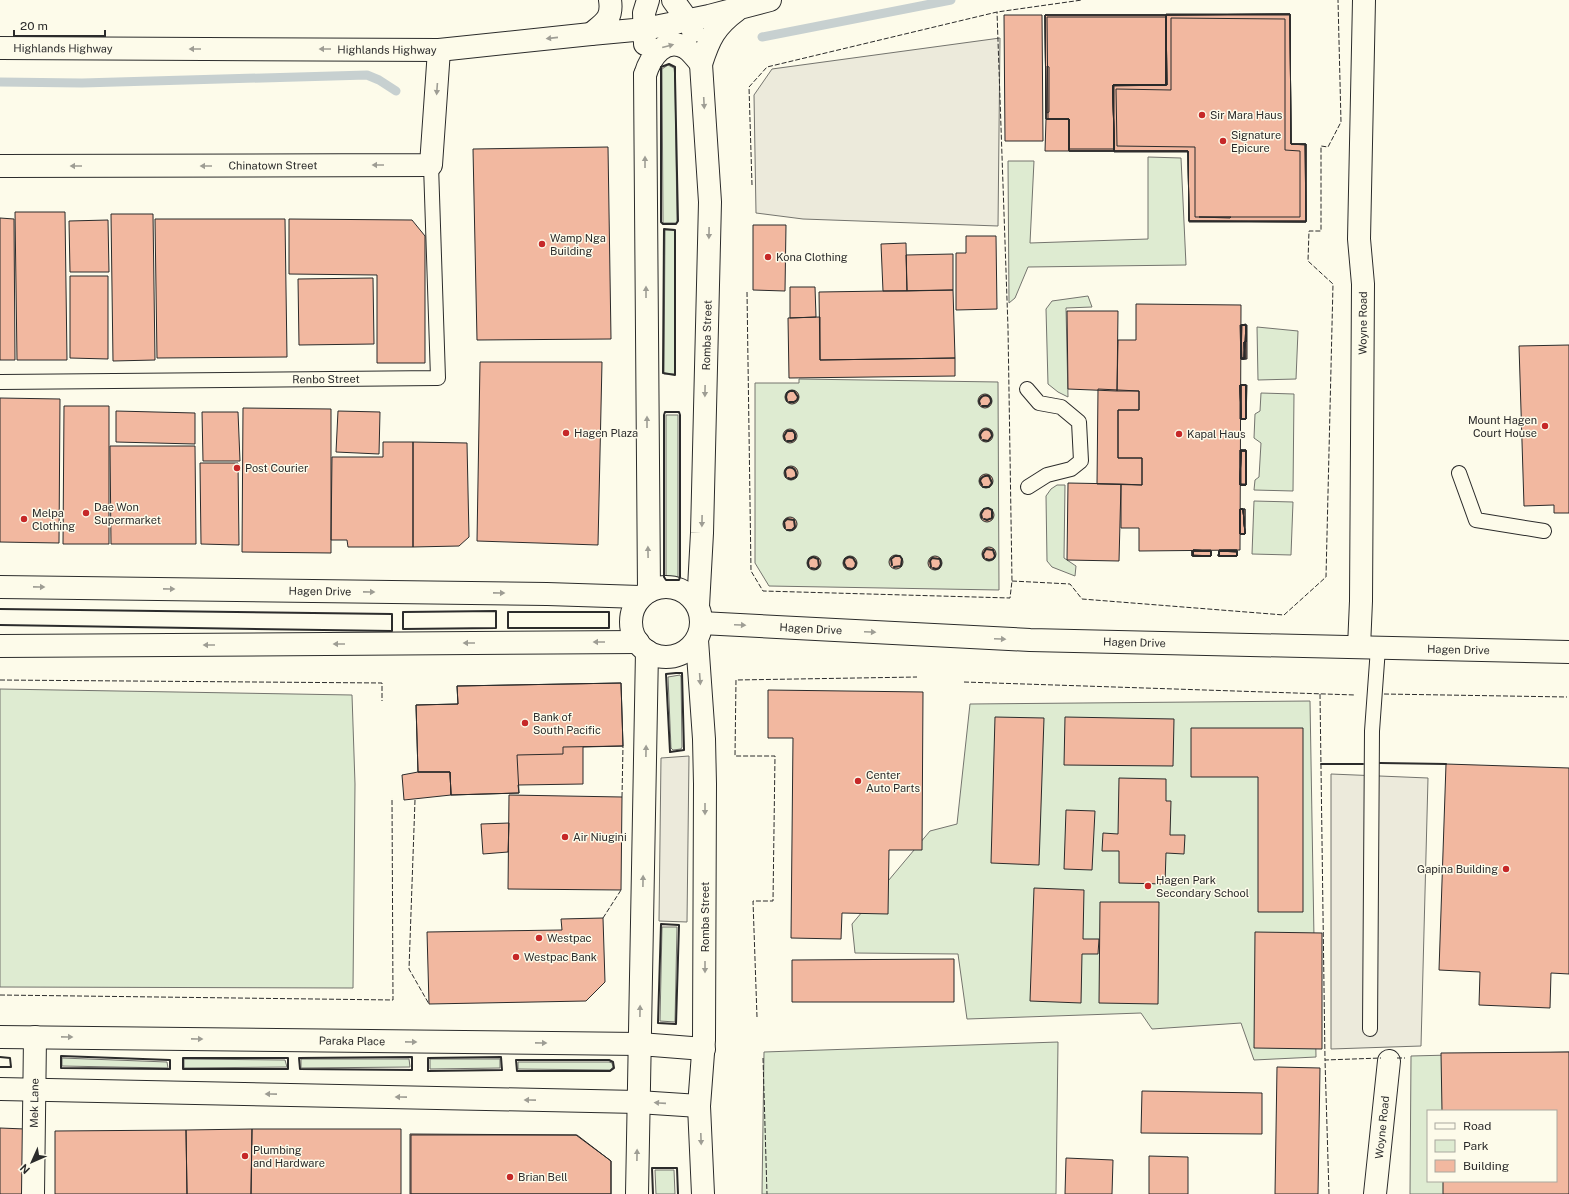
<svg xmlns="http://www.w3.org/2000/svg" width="1569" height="1194" viewBox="0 0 1569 1194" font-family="'Public Sans',sans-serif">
	<rect width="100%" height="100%" fill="#fdfbea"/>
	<path fill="#deebd1" stroke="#74746e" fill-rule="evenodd" d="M668,65L674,68L675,78L677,223H663L662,69Z
		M1148,157L1181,158L1186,265L1028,267L1015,298L1009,303L1008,161H1034L1030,243L1148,239Z
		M665,230H675V374H664Z
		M1088,296L1092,307L1066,308L1068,397L1058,392L1048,384L1046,309L1052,301Z
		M1257,327L1298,331L1296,379L1258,380Z
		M799,379L998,382L999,590L769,586L755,563V383H799Z
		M1261,393L1294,394L1293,491L1254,490L1255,480L1259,477L1261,443L1254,438L1255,414L1260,411Z
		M666,415H678V578H666Z
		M1057,485H1065L1064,558L1076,566L1075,576L1052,567L1047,561L1046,496L1051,489Z
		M1254,501L1293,502L1291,555L1252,554Z
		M680,675L681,677L682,747L681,749L673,750L671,748L668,677Z
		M0,689L352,695L355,784L353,988L0,987Z
		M1310,701L1316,1057L1254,1060L1241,1023L1152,1029L1141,1013L967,1019L958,954L855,953L852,924L930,831L957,824L970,704Z
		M662,927H677L675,1022L660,1021Z
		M1058,1042L1056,1194H762L764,1052Z
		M1569,1052V1194H1410L1411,1056ZM1428,1111H1556V1181H1428Z
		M62,1058L167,1062L168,1068L62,1066Z
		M184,1059L285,1060L287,1067L184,1068Z
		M301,1059H409L410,1067L301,1068Z
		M430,1059H500V1068L430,1069Z
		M518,1062H609L612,1063L613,1067L610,1070L518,1069Z
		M655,1170H674L675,1194H656Z"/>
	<path fill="#eceadb" stroke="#74746e" d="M1000,38L998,226L803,219L756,213L754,95L772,69Z
		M689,756L687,922L659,921L661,758Z
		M1331,774L1428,778L1421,1046L1331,1049Z"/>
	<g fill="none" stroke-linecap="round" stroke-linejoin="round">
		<path stroke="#c7d0d0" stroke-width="9" d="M762,37L951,0
			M0,82L82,83L367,75L379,80L396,91"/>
	</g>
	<path fill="#f2b8a0" stroke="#2b2b2b" d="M1166,14H1290L1291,144H1305L1306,221H1189L1188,151H1114L1113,85H1166Z
		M1290,14L1291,144H1306V222L1189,221L1188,151H1114L1113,85H1166V15Z
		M1290,14L1291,144H1306V221H1189L1188,151H1114V85H1167L1166,15Z
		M1290,14L1291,144H1306V222L1189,221L1188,151H1114L1113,85H1167L1166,15Z
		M1004,15H1042L1043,141H1005Z
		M1045,15H1166V85H1113L1114,151H1069V119H1046Z
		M1045,15H1166V85H1113L1114,151H1069V119H1046Z
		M1045,15H1166V85H1113L1114,151H1069V119H1046Z
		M1045,15H1166L1167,85H1113L1114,151H1069V119H1046Z
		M1166,15H1290L1291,144L1305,145L1306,222H1189L1188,152H1114L1113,86L1166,85Z
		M1047,17H1166V85H1113L1114,149H1069V119H1048Z
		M1171,18L1285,19V150L1300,151V217H1195V147L1117,146L1116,89L1171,90Z
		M1047,66L1049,67V112L1047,113Z
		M1046,119H1069V151H1045Z
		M608,147L611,339L477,340L473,149Z
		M15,212H65L67,360H17Z
		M111,214H153L155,360L113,361Z
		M1199,217H1231L1230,218Z
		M0,218L14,219L15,360H0Z
		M155,219H285L287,357L157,358Z
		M289,219L412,220L425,236V363H377V275L289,274Z
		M108,220L109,272H70L69,221Z
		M753,225H786L785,291L753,290Z
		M966,236H996L997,309L956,310V253H966Z
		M906,243L907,291H883L881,244Z
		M953,254V290L907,291L906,255Z
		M70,276H108V359L70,358Z
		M373,278L374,344L299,345L298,279Z
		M790,287H815L816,317L790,318Z
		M953,290L955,358L820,360L819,292Z
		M1136,304L1241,305L1240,550L1139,551V528H1121V484L1142,485V458H1118V410H1139V391H1117L1118,340H1136Z
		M1067,311H1118L1117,391L1068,389Z
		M820,317V360L955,358V376L789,378L788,318Z
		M1246,324V342H1244V358H1241V325Z
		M1240,325H1246V342H1244V359H1241Z
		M1241,325H1246V359H1241Z
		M1241,325H1246L1245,359H1242Z
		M1241,325H1246L1244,359L1241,358Z
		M1241,325H1246V342H1244L1245,358H1241Z
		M1241,325H1246L1244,359H1241Z
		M1241,325H1246V342H1244L1245,358H1241Z
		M1242,325H1247V359H1241Z
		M1569,345V513H1554V505L1524,506L1519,346Z
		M480,362H602L598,545L477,541Z
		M1240,385H1246V419H1241Z
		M1240,385H1246V419H1241Z
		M1240,385H1246V419H1241Z
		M1240,385H1246V419H1241Z
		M1240,385H1246V419H1240Z
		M1240,385H1246V419H1241Z
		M1241,385H1246V419H1241Z
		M1241,385H1246V419H1241Z
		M1241,385H1247L1246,419H1241Z
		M1098,389L1139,391V410H1118V458H1142V485L1097,484Z
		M785 397a7 7 0 1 1 14 0a7 7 0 1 1-14 0Z
		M978 401a7 7 0 1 1 14 0a7 7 0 1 1-14 0Z
		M0,398L60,399L59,543L0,542Z
		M64,406H109V544H63Z
		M243,408L331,409V553L242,552Z
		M116,411L195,413V444L116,442Z
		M338,411L380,412L379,454L336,452Z
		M202,412H238L240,461H203Z
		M979 435a7 7 0 1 1 14 0a7 7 0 1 1-14 0Z
		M783 436a7 7 0 1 1 14 0a7 7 0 1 1-14 0Z
		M383,442H413V547H348L347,540H331L332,457H383Z
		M413,442L467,443L469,537L459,546L413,547Z
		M110,446H195L196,544H111Z
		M1240,450H1246V485H1240Z
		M1240,450H1246V485L1240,484Z
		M1241,450H1246V484H1240Z
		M1241,450L1246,451V485H1241Z
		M1246,450V485H1240L1241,451Z
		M1241,451H1246V485H1240Z
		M1241,451H1246V485H1240Z
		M1241,451H1246V485H1240Z
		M1241,451H1246V485H1240Z
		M200,463H238L239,545L201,544Z
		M784 473a7 7 0 1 1 14 0a7 7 0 1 1-14 0Z
		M979 481a7 7 0 1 1 14 0a7 7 0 1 1-14 0Z
		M1068,483L1121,484L1119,561L1067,560Z
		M980 515a7 7 0 1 1 14 0a7 7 0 1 1-14 0Z
		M1240,509H1245V534H1240Z
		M1240,509H1245V534H1240Z
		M1240,509H1243L1245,534H1240Z
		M1240,509H1243L1245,534H1240Z
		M1240,509H1243L1245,534H1240Z
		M1240,509H1243L1245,534H1240Z
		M1240,509H1243L1245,534H1240Z
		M1240,509H1243L1245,534H1240Z
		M1240,509H1243L1245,534H1240Z
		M783 524a7 7 0 1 1 14 0a7 7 0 1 1-14 0Z
		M982 554a7 7 0 1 1 14 0a7 7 0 1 1-14 0Z
		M1193,550L1211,551V556H1193Z
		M1193,550H1211V556L1193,555Z
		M1193,550L1211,551V556H1193Z
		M1193,550L1211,551V556H1193Z
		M1219,550H1237V556H1219Z
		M1219,550H1237V556H1219Z
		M1192,551H1211V556H1192Z
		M1192,551H1211V556H1193Z
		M1192,551H1211V556H1192Z
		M1192,551H1211V556H1192Z
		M1193,551H1211V556H1193Z
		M1219,551L1237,552V556H1218Z
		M1219,551H1237V556H1218Z
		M1219,551L1237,552V556H1219Z
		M1219,551H1237V556H1219Z
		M1219,551H1237V556H1219Z
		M1219,551H1237V556H1218Z
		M1219,551H1237V556H1219Z
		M889 562a7 7 0 1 1 14 0a7 7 0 1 1-14 0Z
		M807 563a7 7 0 1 1 14 0a7 7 0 1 1-14 0Z
		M928 563a7 7 0 1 1 14 0a7 7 0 1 1-14 0Z
		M843 563a7 7 0 1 1 14 0a7 7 0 1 1-14 0Z
		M621,683L623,746L563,747V754L517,755L519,793L451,795L450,772H418L416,705L458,704L457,686Z
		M621,683L623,746L583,747V784L518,785L519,793L451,795L450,772H418L416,705L458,704L457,686Z
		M768,690L923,692L922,850H889L888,914L842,913L841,939L791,938L793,738H768Z
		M995,717L1044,718L1039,865L991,863Z
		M1065,717L1174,719L1173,766L1064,765Z
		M1191,728H1303V912H1258V777H1191Z
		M1446,764L1569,768V974L1551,973L1550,1008L1479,1005L1480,972L1439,970Z
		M418,772H450L451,795L404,800L402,775Z
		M1119,778L1166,779V801H1171L1170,835H1185L1184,854L1166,853L1165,884L1119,883V851H1102L1103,833L1118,834Z
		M509,795L622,797L621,890L508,889Z
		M1066,810L1095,811L1092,870L1064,869Z
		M509,823L508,852L483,854L481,824Z
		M1034,888L1084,890L1083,939H1099L1098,954H1082L1081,1003L1030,1001Z
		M1100,902H1159L1158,1004L1099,1003Z
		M603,918L605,982L586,1001L429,1004L427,932L562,930L561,919Z
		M1255,932L1322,933V1049L1254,1048Z
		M954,959V1002H792V960Z
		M1569,1052V1194H1443V1181H1556V1111H1442L1441,1053Z
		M1277,1067L1320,1068L1318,1194H1275Z
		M1142,1091L1262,1093V1134L1141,1133Z
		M0,1128L25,1129L23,1194H0Z
		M252,1129H401V1194H251Z
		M252,1129L251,1194H187L186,1130Z
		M186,1130L187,1194H55V1131Z
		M410,1134L576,1135L611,1161V1194H410Z
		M411,1135H577L611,1161V1194H411Z
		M1149,1156L1188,1157V1194H1149Z
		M1066,1158L1113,1160L1112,1194H1065Z"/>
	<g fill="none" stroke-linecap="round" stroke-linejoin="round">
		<defs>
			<g id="lane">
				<path id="s1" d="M0,382L438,378L431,165"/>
				<path d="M1027,389L1039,403L1061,407L1079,422L1081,461L1071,469L1047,475L1028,487"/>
				<path d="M1459,473L1476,520L1544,531"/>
				<path d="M1370,1029L1372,731L1378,648"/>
			</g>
			<g id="street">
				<path d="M645,75L649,591"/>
				<path id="s2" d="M0,166L431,165L439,50"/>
				<path id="s3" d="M698,606L702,533L710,202L701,64"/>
				<path id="s4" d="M701,623L1030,640L1569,652"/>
				<path id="s5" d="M1359,647L1361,601L1363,284L1359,239L1364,0"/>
				<path id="s6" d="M33,1194L35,1037"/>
				<path id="s7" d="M1375,1194L1389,1061"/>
			</g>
			<g id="secondary">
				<circle cx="666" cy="622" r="35"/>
				<path id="s8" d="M0,587L547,594L640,597"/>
				<path d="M697,640L704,739L705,784L704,1040L699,1106L703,1194"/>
				<path d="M0,646L638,642"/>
				<path id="s9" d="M0,1037L640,1044L704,1049"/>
				<path d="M0,1089L638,1102L699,1106"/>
				<path d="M637,1194L647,651"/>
			</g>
			<path id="primary" d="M673,0L691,25L693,31
				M591,34L645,29L709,16L770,0
				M591,34C604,23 613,19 610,0
				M645,44L644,13L648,0
				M701,64C709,39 715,26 737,10
				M645,75C650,58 665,35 686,48C692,52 697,59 701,64"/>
			<g id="highway">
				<path id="s10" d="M0,48L439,50L591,34"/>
			</g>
		</defs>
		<use href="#lane" stroke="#2b2b2b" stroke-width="16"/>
		<use href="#street" stroke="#2b2b2b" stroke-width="24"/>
		<use href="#secondary" stroke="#2b2b2b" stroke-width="24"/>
		<use href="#primary" stroke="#2b2b2b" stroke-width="24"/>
		<use href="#highway" stroke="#2b2b2b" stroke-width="24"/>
		<use href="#lane" stroke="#fdfbea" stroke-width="14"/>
		<use href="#street" stroke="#fdfbea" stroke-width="22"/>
		<use href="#secondary" stroke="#fdfbea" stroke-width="22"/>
		<use href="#primary" stroke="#fdfbea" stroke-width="22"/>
		<use href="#highway" stroke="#fdfbea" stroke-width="22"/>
		<path stroke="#2b2b2b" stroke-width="1" stroke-dasharray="5 2" stroke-linecap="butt" d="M752,185L749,87L767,67L997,12L1082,0
			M747,292L751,571L763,591L1010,598L1012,581L1008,328L997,12
			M1012,581L1070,584L1082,599L1284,615L1326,577L1333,284L1308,261L1309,231H1321V146L1328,147L1341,122L1338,0
			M0,680L382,683V701
			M964,682L1355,695
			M1320,694L1325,1060
			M1384,694L1567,697
			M622,797L623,746
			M415,800L409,969L429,1004
			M603,918L621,890
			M0,995L393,1000L392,798
			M757,1017L753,901H773L775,756H735L736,680L917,677
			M763,1058L767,1194
			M1397,1058H1405
			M1329,1194L1325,1060L1381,1058"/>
		<path stroke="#2b2b2b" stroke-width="2" d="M669,64L675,67V77L678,221L676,224H663L661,222V67Z
			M664,229L675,230V375L663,373Z
			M787,401L786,397L787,393L790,391H794L798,397L797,400L794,402H789
			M980,404L979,401C982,393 991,394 991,402L988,406H982
			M665,412H679L680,415V577L679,580H666L664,577V415Z
			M981,438L980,435C983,427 991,428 992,436L988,441L983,440
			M785,440L784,436L787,431H793L795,434V439L792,441H787
			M786,477L785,471L787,468C794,466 797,471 796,477L791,479L788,478
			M982,485L980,481C981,477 985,475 989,476L992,483L989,487H983
			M982,518L981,514L984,509L988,508L992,510V518L987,520L984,519
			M785,528L784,522L787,519L794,520L795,527L792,530H787
			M984,558L983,554L986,549L993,550L995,556L993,559L989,560L986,559
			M892,565L891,559L895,556H900L902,559L901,566L894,567
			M809,567L808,563L809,559L813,557L818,559L819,566L816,569L811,568
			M846,567L844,563L845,559L849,557L853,558L856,563L855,567L852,569L847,568
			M931,567L930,561L932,558L940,559L941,564L939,568L936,569L933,568
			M0,609L392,614V631L0,625
			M496,611V628L403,629V612Z
			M508,612H609V628H508Z
			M676,673H682L684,750L670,752L666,674Z
			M1380,763L1446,764
			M1321,764H1363
			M661,924L679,925L676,1024L658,1023Z
			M61,1056L170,1060V1069L61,1068Z
			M0,1057L10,1058L11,1067H0
			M412,1057V1070L300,1069L299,1058Z
			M501,1057L502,1070L428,1071V1058Z
			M183,1058H288V1069H183Z
			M516,1060H609L613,1062L614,1068L610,1071H517Z
			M653,1194L652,1168H677L678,1194"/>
	</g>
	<defs><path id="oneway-solid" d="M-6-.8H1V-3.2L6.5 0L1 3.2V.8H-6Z"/></defs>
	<g fill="#9e9d94">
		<use href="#oneway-solid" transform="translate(552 38) rotate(174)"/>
		<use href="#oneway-solid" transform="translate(668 46) rotate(-15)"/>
		<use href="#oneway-solid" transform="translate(195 49) rotate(-180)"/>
		<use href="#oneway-solid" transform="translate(325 49) rotate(-180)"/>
		<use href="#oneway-solid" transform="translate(437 89) rotate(94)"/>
		<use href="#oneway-solid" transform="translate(704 103) rotate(87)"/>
		<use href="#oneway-solid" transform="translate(645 162) rotate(-90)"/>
		<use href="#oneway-solid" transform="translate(378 165) rotate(180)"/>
		<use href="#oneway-solid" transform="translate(76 166) rotate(-180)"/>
		<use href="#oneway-solid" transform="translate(206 166) rotate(180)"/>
		<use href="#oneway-solid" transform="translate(709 233) rotate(91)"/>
		<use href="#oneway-solid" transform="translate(646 292) rotate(-90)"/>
		<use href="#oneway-solid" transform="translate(705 391) rotate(91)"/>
		<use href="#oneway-solid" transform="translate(647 422) rotate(-90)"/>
		<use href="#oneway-solid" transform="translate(702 521) rotate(91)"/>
		<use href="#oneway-solid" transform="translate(648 552) rotate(-91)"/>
		<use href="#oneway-solid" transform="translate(39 587) rotate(1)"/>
		<use href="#oneway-solid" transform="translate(169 589) rotate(1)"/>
		<use href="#oneway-solid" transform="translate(369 592) rotate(1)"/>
		<use href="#oneway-solid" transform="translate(499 593) rotate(1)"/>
		<use href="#oneway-solid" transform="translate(740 625) rotate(3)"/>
		<use href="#oneway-solid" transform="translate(870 632) rotate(3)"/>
		<use href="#oneway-solid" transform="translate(1000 639) rotate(3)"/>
		<use href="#oneway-solid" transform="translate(599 642) rotate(180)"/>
		<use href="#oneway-solid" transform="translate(469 643) rotate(180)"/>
		<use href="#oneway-solid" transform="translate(339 644) rotate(180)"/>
		<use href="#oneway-solid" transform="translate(209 645) rotate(180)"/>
		<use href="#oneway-solid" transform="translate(700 679) rotate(86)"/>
		<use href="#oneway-solid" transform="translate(646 751) rotate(-89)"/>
		<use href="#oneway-solid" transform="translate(705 809) rotate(90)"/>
		<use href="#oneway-solid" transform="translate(643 881) rotate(-89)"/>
		<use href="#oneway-solid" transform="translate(705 967) rotate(90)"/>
		<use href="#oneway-solid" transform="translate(640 1011) rotate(-89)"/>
		<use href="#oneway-solid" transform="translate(67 1037) rotate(1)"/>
		<use href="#oneway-solid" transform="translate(197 1039) rotate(1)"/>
		<use href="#oneway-solid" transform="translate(411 1042) rotate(1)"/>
		<use href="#oneway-solid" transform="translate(541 1043) rotate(1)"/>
		<use href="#oneway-solid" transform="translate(271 1094) rotate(-179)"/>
		<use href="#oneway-solid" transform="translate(401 1097) rotate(-179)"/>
		<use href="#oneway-solid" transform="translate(530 1100) rotate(-179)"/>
		<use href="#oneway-solid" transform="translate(660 1103) rotate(-176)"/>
		<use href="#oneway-solid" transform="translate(701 1139) rotate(88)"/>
		<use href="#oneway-solid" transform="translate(637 1155) rotate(-89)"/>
	</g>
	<g fill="#c62828" stroke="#fdfbea" stroke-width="1.5">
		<circle cx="1202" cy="115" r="4"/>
		<circle cx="1223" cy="141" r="4"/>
		<circle cx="542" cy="244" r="4"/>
		<circle cx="768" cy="257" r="4"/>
		<circle cx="1545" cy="426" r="4"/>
		<circle cx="566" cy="433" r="4"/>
		<circle cx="1179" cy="434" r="4"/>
		<circle cx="237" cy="468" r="4"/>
		<circle cx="86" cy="513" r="4"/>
		<circle cx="24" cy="519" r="4"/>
		<circle cx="525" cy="723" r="4"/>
		<circle cx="858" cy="781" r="4"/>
		<circle cx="565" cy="837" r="4"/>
		<circle cx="1506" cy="869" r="4"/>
		<circle cx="1148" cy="886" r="4"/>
		<circle cx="539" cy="938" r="4"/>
		<circle cx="516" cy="957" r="4"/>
		<circle cx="245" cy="1156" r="4"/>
		<circle cx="510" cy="1177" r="4"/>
	</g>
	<g text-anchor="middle" stroke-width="3" stroke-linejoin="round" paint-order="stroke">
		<g font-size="11" fill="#2b2b2b" stroke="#fdfbea">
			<text dy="4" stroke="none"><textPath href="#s10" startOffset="63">Highlands Highway</textPath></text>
			<text dy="4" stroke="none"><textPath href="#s10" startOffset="387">Highlands Highway</textPath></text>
			<text dy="4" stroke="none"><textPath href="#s2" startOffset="273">Chinatown Street</textPath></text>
			<text dy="4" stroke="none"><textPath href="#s5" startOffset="324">Woyne Road</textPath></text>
			<text dy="4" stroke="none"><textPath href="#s3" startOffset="271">Romba Street</textPath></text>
			<text dy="4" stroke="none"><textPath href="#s1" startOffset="326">Renbo Street</textPath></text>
			<text dy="4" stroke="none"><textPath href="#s8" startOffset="320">Hagen Drive</textPath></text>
			<text dy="4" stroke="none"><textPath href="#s4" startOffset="110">Hagen Drive</textPath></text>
			<text dy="4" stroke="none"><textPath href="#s4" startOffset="434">Hagen Drive</textPath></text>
			<text dy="4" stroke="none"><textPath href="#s4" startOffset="758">Hagen Drive</textPath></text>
			<text transform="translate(705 917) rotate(-90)" y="4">Romba Street</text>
			<text dy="4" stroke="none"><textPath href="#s9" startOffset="352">Paraka Place</textPath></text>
			<text dy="4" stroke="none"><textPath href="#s6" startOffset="91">Mek Lane</textPath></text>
			<text dy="4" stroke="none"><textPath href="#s7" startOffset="67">Woyne Road</textPath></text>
		</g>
		<g font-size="11" fill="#2b2b2b" stroke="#fdfbea" text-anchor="start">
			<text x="1210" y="119">Sir Mara Haus</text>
			<text x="1231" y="139">Signature<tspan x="1231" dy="13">Epicure</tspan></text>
			<text x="550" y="242">Wamp Nga<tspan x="550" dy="13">Building</tspan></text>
			<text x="776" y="261">Kona Clothing</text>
			<text x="1537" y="424" text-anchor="end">Mount Hagen<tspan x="1537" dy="13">Court House</tspan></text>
			<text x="574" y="437">Hagen Plaza</text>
			<text x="1187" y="438">Kapal Haus</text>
			<text x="245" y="472">Post Courier</text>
			<text x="94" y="511">Dae Won<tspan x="94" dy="13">Supermarket</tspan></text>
			<text x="32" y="517">Melpa<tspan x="32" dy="13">Clothing</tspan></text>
			<text x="533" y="721">Bank of<tspan x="533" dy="13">South Pacific</tspan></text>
			<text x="866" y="779">Center<tspan x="866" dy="13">Auto Parts</tspan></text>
			<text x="573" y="841">Air Niugini</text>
			<text x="1498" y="873" text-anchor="end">Gapina Building</text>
			<text x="1156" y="884">Hagen Park<tspan x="1156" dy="13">Secondary School</tspan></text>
			<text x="547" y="942">Westpac</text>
			<text x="524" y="961">Westpac Bank</text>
			<text x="253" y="1154">Plumbing<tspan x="253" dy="13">and Hardware</tspan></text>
			<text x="518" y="1181">Brian Bell</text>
		</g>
	</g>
	<rect x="1427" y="1110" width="130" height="72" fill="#fdfbea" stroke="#a9a89e"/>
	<rect x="1435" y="1123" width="20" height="6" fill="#fdfbea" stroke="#a9a89e"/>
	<text x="1463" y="1130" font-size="12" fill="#2b2b2b">Road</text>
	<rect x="1435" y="1140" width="20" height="12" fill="#deebd1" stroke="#a9a89e"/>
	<text x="1463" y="1150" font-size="12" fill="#2b2b2b">Park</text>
	<rect x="1435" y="1160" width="20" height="12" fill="#f2b8a0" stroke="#a9a89e"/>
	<text x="1463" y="1170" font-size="12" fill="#2b2b2b">Building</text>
	<g transform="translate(32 1162) rotate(225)" stroke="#fdfbea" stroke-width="3" paint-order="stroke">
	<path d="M0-3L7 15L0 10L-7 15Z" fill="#2b2b2b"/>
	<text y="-6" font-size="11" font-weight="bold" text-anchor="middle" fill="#2b2b2b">N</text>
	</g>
	<path d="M14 30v6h91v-6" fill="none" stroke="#2b2b2b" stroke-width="2"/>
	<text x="20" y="30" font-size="12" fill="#2b2b2b" stroke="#fdfbea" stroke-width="3" paint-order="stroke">20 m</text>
</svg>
